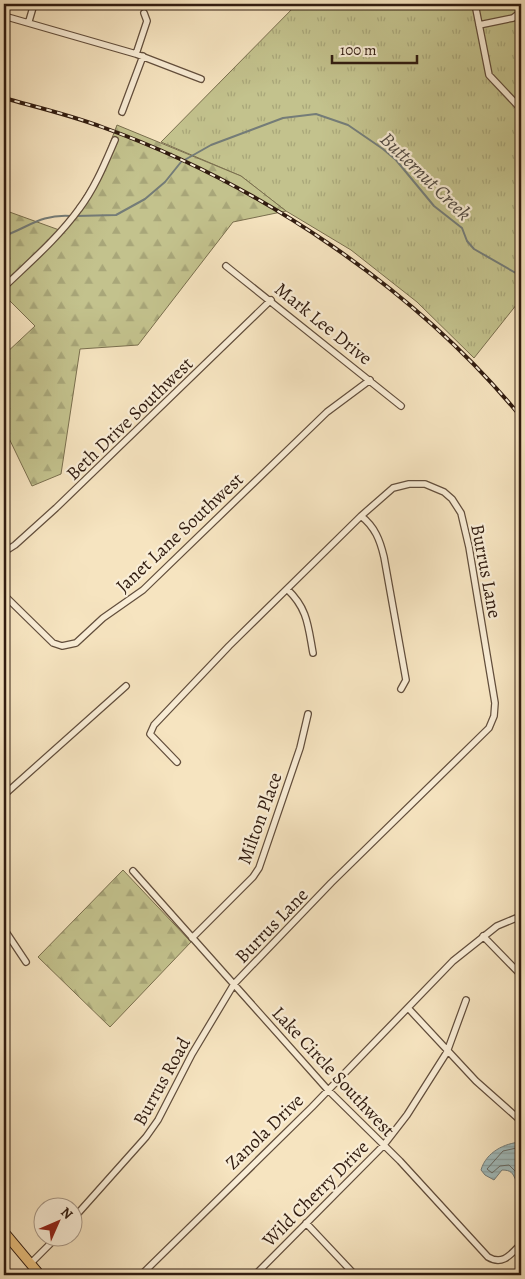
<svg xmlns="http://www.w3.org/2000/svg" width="525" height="1279" viewBox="0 0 525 1279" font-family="Alegreya,serif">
	<defs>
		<pattern id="grass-tufts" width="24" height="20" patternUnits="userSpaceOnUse" patternTransform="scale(1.25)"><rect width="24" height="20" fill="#c3c28d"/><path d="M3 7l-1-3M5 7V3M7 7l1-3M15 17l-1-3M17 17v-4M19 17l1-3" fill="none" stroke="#a8a679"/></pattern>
		<pattern id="forest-firs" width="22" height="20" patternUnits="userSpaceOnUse" patternTransform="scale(1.25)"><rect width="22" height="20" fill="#c3c28d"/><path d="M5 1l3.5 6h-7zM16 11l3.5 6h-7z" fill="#a8a679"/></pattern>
		<pattern id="water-rules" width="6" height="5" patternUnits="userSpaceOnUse" patternTransform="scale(1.25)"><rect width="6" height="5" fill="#a1bcbd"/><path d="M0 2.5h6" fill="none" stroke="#8ba1a1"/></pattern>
	</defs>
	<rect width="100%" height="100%" fill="#f6e4c0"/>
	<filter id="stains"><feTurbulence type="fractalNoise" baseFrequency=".004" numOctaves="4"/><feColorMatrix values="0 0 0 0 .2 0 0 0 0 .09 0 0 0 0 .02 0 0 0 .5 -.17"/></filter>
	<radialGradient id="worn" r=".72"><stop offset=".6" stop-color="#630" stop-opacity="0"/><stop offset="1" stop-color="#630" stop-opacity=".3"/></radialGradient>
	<path fill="url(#grass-tufts)" stroke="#7a6f4e" d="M297,4H521V299L474,358L417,302L351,250L286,211L241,176L161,142Z"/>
	<path fill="url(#forest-firs)" stroke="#7a6f4e" d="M117,125L241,176L286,211L233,222L138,345L80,349L61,474L32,486L4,428V355L35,326L4,295V210L62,231L99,172Z
		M123,870L191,942L110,1027L38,957Z"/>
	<path fill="url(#water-rules)" stroke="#747c78" d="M521,1142V1181H516C513,1173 511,1170 502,1170L494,1180L485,1175L481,1170C486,1152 505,1143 521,1142Z"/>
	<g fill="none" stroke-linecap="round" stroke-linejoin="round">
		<path stroke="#696c66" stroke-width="1" d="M521,1147L503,1151L487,1169L492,1173L500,1166L509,1165L521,1177"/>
		<path stroke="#747c78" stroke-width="2" d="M76,216L116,215L145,199L165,182L181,162L211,145L283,118L316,114L348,125L383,149L396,160L434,206L462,228L467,241L474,249L521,276
			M4,236C29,227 41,214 71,216"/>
		<defs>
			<path id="street" d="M475,4L489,75L521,109
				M4,16L136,54L201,79
				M29,21L34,4
				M479,25L513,18L521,12
				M136,54L147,21L144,13
				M122,112L143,56
				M226,266L401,406
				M4,287C30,262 58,238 79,209C95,188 105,163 115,140
				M4,552L15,545L56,508L271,300
				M287,589C308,609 308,626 313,653
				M4,595L53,643L62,646L76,643L103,618L143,590L327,412L370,380
				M177,762L150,734L154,725L229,646L361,516
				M4,795L126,686
				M133,871L328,1090L400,1161L488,1257C503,1266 511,1254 521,1244
				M4,929L26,962
				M483,936L521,975
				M192,938L253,877L259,868L300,748L308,714
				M409,1009L476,1081L521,1121
				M72,1220L146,1137L158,1120L192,1054L234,984L331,883L489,728L494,716L495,703L469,547L461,513L452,499L444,492L425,484H409L393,488L361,516C375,527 380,540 384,557L406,680L401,689
				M306,1223L355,1275
				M30,1264L58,1236
				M141,1275L312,1107L453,961L497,926L521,916
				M255,1275L383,1146L407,1115L447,1052L466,1000"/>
			<path id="primary" d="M4,1232L40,1275"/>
		</defs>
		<use href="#street" stroke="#624e3c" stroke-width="8"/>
		<use href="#primary" stroke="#311c10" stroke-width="11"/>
		<use href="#street" stroke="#f9edd6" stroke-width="5.5"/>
		<use href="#primary" stroke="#ebc280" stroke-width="9"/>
		<defs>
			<path id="rail" d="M4,98C36,107 70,115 102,127C258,183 416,289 521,417"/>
		</defs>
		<use href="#rail" stroke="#311c10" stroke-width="4"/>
		<use href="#rail" stroke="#f9edd6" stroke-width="2" stroke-dasharray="5.5" stroke-linecap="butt"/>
	</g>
	<g text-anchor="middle" stroke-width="4.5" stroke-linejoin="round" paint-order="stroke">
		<g font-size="19" fill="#311c10" stroke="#f9edd6">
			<text transform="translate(324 323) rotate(39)" y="7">Mark Lee Drive</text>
			<text transform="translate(129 418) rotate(-44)" y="7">Beth Drive Southwest</text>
			<text transform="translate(179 532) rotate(-43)" y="7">Janet Lane Southwest</text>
			<text transform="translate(487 571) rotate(79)" y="7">Burrus Lane</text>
			<text transform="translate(259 818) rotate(-70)" y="7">Milton Place</text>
			<text transform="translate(271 925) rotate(-46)" y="7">Burrus Lane</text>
			<text transform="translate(334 1071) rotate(47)" y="7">Lake Circle Southwest</text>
			<text transform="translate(161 1081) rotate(-61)" y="7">Burrus Road</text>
			<text transform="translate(264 1131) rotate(-44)" y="7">Zanola Drive</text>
			<text transform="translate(315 1193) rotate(-45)" y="7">Wild Cherry Drive</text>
		</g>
		<g font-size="20" font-style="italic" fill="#534c44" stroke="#f9edd6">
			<text transform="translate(426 176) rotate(44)" y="7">Butternut Creek</text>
		</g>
	</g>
	<rect width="525" height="1279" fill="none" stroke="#f6e4c0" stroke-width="20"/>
	<rect x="5" y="5" width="515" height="1269" fill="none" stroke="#311c10" stroke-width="2.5"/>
	<rect x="10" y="10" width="505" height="1259" fill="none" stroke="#311c10"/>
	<g transform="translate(58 1222) rotate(45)"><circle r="24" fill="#f9edd6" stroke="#a99987"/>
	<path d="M0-4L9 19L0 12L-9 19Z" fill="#8f2418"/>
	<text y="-8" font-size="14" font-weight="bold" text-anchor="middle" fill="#311c10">N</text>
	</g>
	<path d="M332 55v8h85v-8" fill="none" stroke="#311c10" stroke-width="2.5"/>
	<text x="340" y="55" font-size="15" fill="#311c10" stroke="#f9edd6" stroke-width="4" paint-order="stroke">100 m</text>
	<rect width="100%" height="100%" filter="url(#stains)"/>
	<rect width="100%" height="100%" fill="url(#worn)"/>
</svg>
